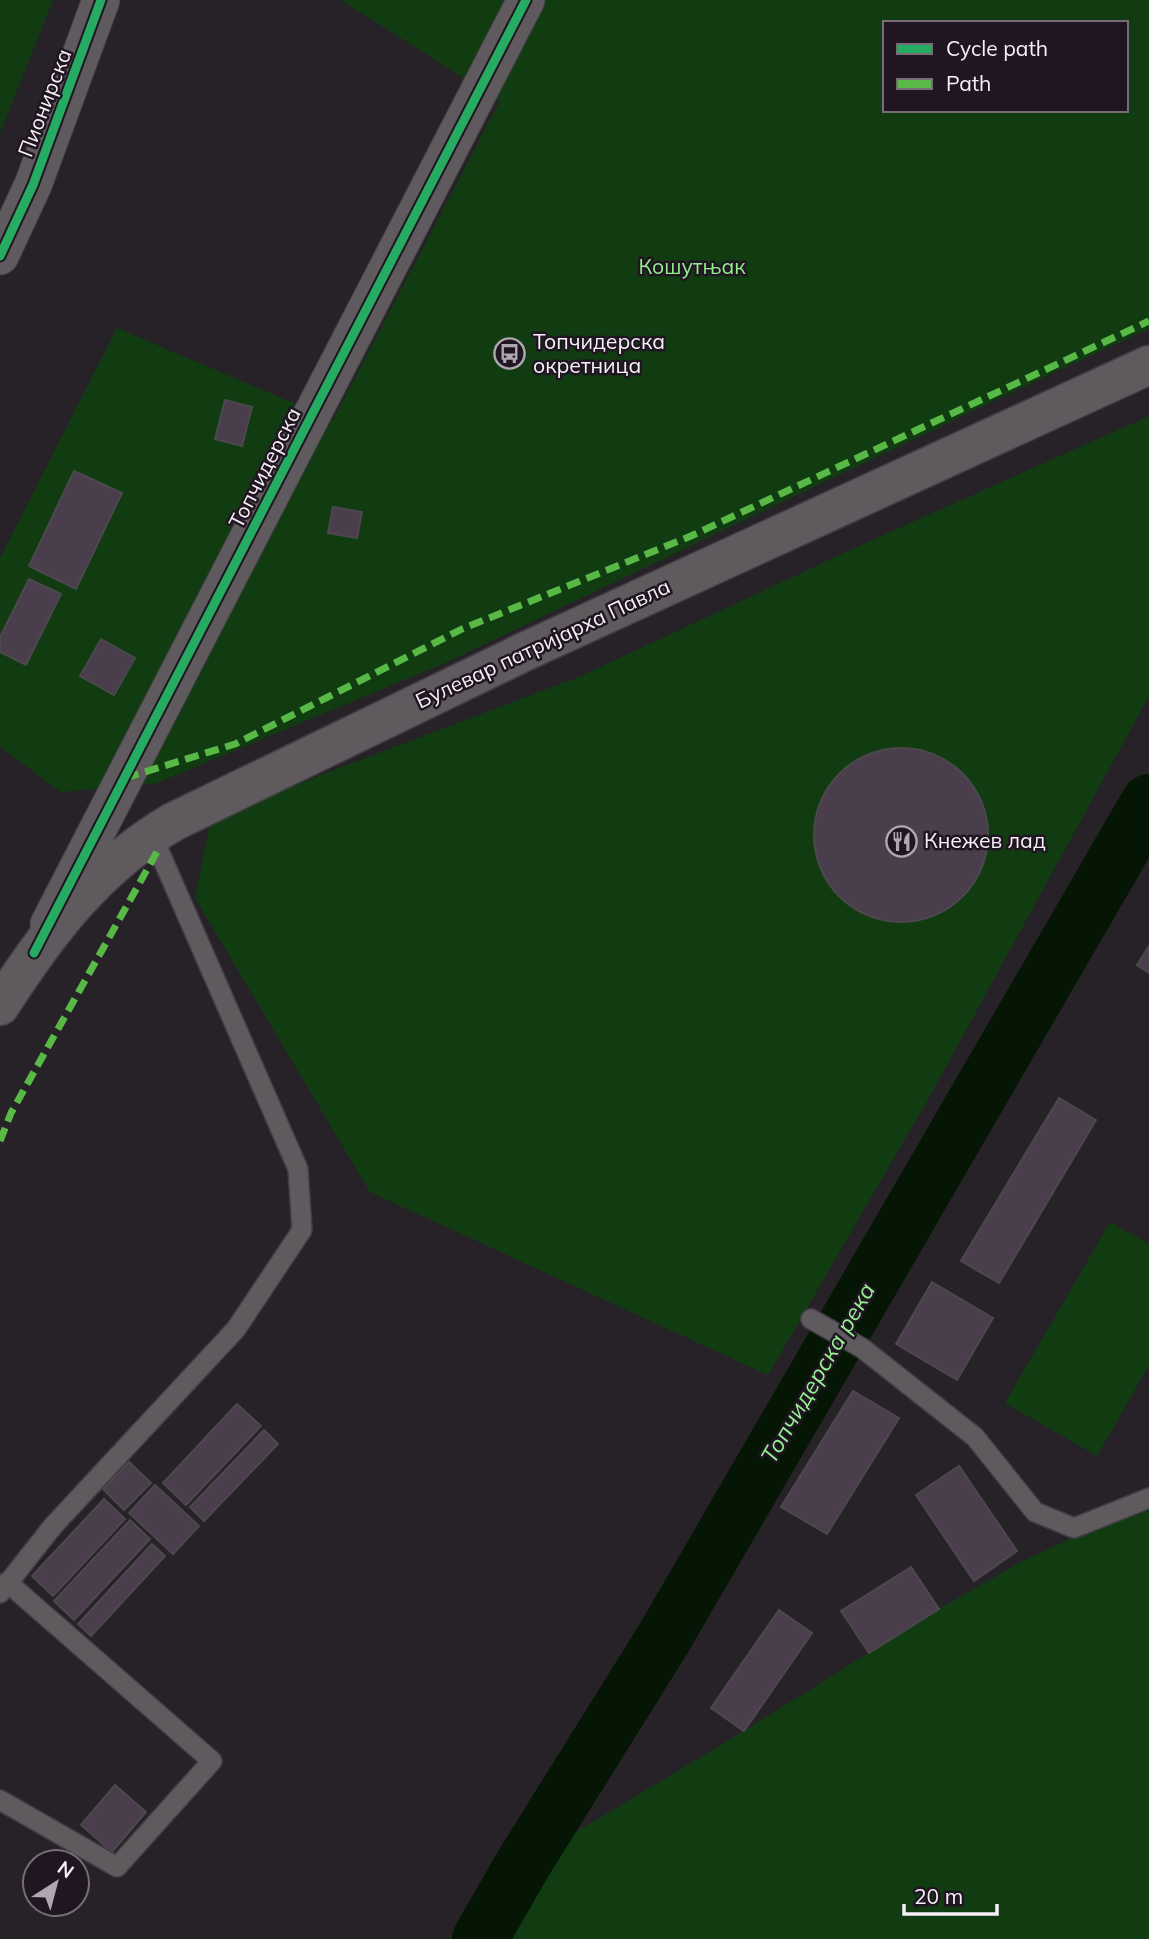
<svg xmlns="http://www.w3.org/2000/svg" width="1149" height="1939" viewBox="0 0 1149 1939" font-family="Mulish,sans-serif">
	<rect width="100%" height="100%" fill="#272228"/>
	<path fill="#113c12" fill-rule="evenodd" d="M0,0H53L0,133Z
		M341,0H1149V329L1055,372L445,663L157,783L61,792L0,747V558L117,328L333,420L500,101ZM885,23H1126V110H885Z
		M1149,416V696L930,1096L768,1375L370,1192L195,898L211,817L581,676L859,546Z
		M1110,1222L1149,1244V1365L1097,1456L1005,1403Z
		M1149,1501V1939H480L523,1864L744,1731L939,1609L1021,1562Z"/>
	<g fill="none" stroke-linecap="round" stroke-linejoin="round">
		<path stroke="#051605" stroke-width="56" d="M480,1939L523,1864L664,1638L1149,802"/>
	</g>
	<path fill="#4a3d4c" stroke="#4c484d" stroke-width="2" d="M225,400L252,407L242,446L215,439Z
		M74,471L122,493L76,589L29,566Z
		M333,507L362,512L357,538L328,533Z
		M29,579L61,594L26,665L0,652V637Z
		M101,639L135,658L114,695L80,676Z
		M814 835a87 87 0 1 1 174 0a87 87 0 1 1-174 0Z
		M1149,946V973L1137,965Z
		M1059,1098L1096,1120L999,1283L961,1261Z
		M932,1282L993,1318L957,1380L896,1344Z
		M853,1391L899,1418L827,1534L781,1507Z
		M237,1404L261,1426L186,1505L163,1483Z
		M264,1430L278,1444L204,1521L190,1507Z
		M129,1462L151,1483L124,1510L103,1489Z
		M959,1466L1017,1551L974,1581L916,1495Z
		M155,1485L199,1526L173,1554L129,1513Z
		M104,1499L125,1519L53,1596L32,1576Z
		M130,1520L150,1539L74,1620L54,1601Z
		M152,1544L165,1556L91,1636L78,1624Z
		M911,1567L939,1609L869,1653L841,1611Z
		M779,1610L812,1633L744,1731L711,1708Z
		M115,1785L146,1812L112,1852L81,1825Z"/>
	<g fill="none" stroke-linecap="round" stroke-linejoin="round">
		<defs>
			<path id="service" d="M811,1319L862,1348L975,1437L1035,1512L1074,1528L1149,1498
				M0,1593L53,1526L236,1329L302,1230L298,1169L152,835
				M0,1800L117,1867L212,1761L7,1582"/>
			<path id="minor" d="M0,256L33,185L101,0
				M49,924L526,0"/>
			<path id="secondary" d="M0,1006C47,933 96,867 173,822L526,651L1149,365"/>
		</defs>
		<use href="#service" stroke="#423d43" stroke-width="22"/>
		<use href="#minor" stroke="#423d43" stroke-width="39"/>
		<use href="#secondary" stroke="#423d43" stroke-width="41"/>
		<use href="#service" stroke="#5e5a5e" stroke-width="19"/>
		<use href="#minor" stroke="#5e5a5e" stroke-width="37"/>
		<use href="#secondary" stroke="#5e5a5e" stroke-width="38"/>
		<path stroke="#58b947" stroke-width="7" stroke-dasharray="14 7" stroke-linecap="butt" d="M125,778L235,744L462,629L691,536L1149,321
			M0,1141L11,1113L158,850"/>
		<defs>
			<path id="cycleway" d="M0,256L33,185L101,0
				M34,953L526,0"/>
		</defs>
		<use href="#cycleway" stroke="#201621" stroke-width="13"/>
		<use href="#cycleway" stroke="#26ab63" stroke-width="9"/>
	</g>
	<defs>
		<symbol id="bus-ring" viewBox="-11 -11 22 22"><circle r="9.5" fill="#201621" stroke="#afa8b0" stroke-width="1.5"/><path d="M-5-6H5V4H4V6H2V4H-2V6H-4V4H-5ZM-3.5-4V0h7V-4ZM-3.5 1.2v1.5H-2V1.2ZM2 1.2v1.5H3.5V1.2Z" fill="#afa8b0"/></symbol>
		<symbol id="restaurant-ring" viewBox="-11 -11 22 22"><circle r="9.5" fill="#201621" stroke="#afa8b0" stroke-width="1.5"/><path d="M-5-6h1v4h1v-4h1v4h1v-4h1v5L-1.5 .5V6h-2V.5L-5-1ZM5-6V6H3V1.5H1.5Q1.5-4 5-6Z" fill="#afa8b0"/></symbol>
	</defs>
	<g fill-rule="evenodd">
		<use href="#bus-ring" x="492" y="336" width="35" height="35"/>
		<use href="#restaurant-ring" x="884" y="824" width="35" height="35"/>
	</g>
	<g text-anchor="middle" stroke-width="5" stroke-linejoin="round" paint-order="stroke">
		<g font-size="21" fill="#f8f0f9" stroke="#201621">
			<text transform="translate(45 103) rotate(-69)" y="7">Пионирска</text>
			<text transform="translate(265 468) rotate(-63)" y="7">Топчидерска</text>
			<text transform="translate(543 644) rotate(-25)" y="7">Булевар патријарха Павла</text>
		</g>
		<g font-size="21" fill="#92ed8e" stroke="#201621">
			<text x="692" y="274">Кошутњак</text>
		</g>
		<g font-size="21" fill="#f8f0f9" stroke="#201621" text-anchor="start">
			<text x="533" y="349">Топчидерска<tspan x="533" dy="24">окретница</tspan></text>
			<text x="924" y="848">Кнежев лад</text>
		</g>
		<g font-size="23" font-style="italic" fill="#96f192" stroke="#201621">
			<text transform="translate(818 1373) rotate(-60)" y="8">Топчидерска река</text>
		</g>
	</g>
	<rect x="883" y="21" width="245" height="91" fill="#201621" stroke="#766d77" stroke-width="2"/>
	<rect x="897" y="44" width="35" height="10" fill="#26ab63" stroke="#766d77" stroke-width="2"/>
	<text x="946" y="56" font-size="21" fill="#f8f0f9">Cycle path</text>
	<rect x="897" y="79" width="35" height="10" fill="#58b947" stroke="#766d77" stroke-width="2"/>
	<text x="946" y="91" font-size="21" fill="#f8f0f9">Path</text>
	<g transform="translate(56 1883) rotate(36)"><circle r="33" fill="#201621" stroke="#766d77" stroke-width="2"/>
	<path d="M0-5L12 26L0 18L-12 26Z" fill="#afa8b0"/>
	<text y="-10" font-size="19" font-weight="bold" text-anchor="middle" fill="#f8f0f9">N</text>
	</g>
	<path d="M904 1904v10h93v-10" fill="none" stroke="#f8f0f9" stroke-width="3.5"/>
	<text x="914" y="1904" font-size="21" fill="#f8f0f9" stroke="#201621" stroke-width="5" paint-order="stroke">20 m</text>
</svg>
